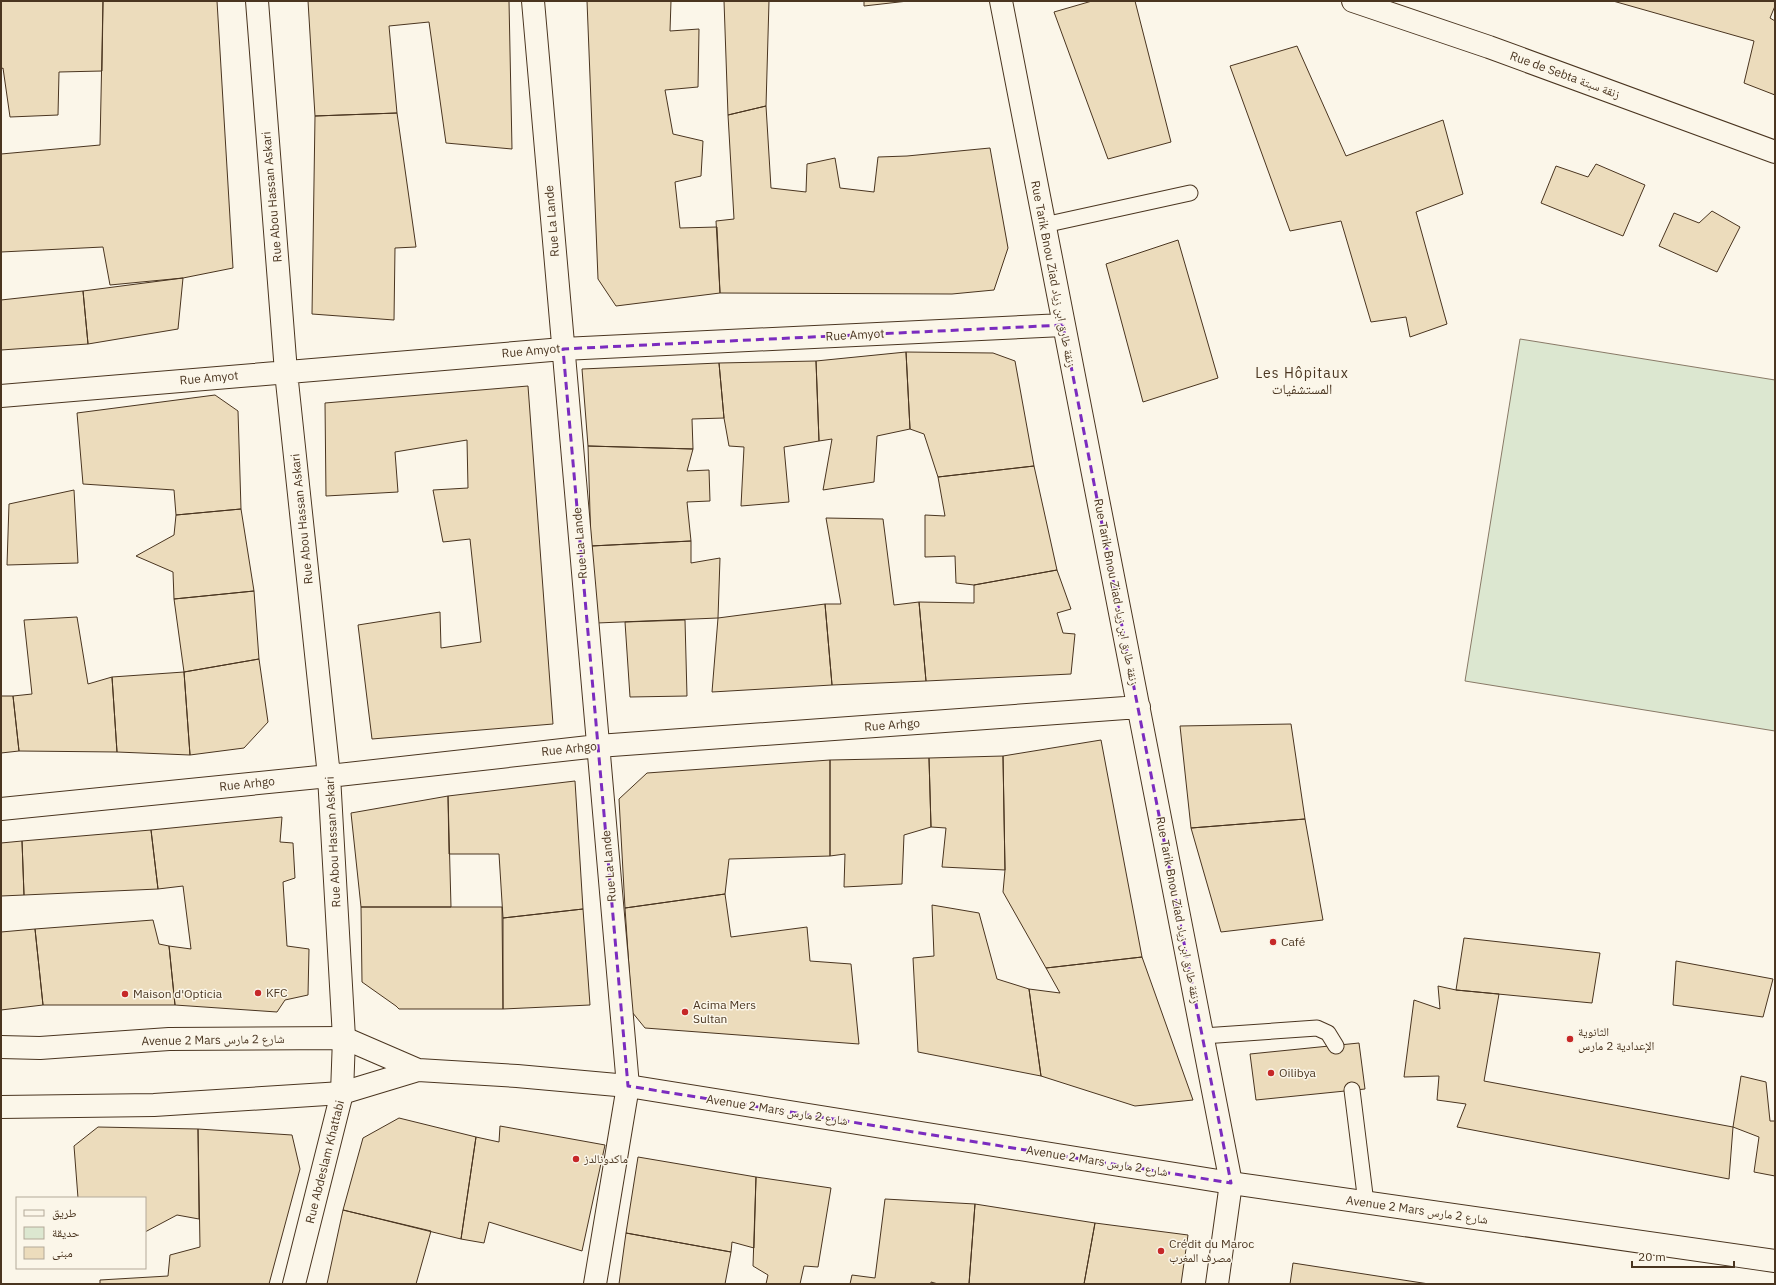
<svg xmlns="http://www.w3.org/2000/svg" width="1776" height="1285" viewBox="0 0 1776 1285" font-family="'IBM Plex Sans','Noto Naskh Arabic',sans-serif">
	<rect width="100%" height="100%" fill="#fbf6e9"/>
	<path fill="#dce7d0" stroke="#887966" d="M1520,339L1775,380V731L1465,681Z"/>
	<path fill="#ecdcbc" stroke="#4a3520" d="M1,1H103L102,71L59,72L58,115L10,117L3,68L1,69Z
		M103,1H217L233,268L183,278L110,285L103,247L1,252V154L100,145Z
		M308,1H509L512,149L446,143L429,22L389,26L397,113L315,116Z
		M587,1H671L670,31L699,29L698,87L665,90L673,134L703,141L701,176L675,182L680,228L717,227L720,293L616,306L598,279Z
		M724,1H769L766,106L728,115Z
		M864,1H908L864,6Z
		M1092,1H1135L1171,142L1108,159L1054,12Z
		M1613,1H1775V6L1770,18L1775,21V95L1744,83L1754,41Z
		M1297,46L1346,156L1443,120L1463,194L1416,212L1447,324L1410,337L1406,317L1371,322L1341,221L1290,231L1230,66Z
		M766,106L771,188L806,192L807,164L835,158L840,188L874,192L878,157L907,156L990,148L1008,248L994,290L952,294L720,293L716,221L734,219L728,115Z
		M397,113L416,247L395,248L394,320L312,314L315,116Z
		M1596,164L1645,185L1623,236L1541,203L1556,166L1588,177Z
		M1712,211L1740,227L1717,272L1659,246L1674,213L1699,223Z
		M1178,240L1218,378L1143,402L1106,264Z
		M183,278L178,329L88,344L83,291Z
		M83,291L88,344L1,350V300Z
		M906,352L910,429L877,436L874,482L823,490L832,439L819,441L816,361Z
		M906,352L993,353L1015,361L1034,466L938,477L924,434L910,429Z
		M816,361L819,441L784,447L789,502L741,506L744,447L729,446L724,418L719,363Z
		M719,363L724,418L692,419L693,449L588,446L582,369Z
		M528,386L553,724L372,739L358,625L440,612L441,648L481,642L470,539L443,542L433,490L468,488L467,440L395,452L398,492L326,496L325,403Z
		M215,395L238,411L241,509L176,515L174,490L83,484L77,413Z
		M588,446L693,449L687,471L709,470L710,501L687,502L691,541L591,546Z
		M1034,466L1057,570L974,585L956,583L955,556L925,557V515L945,516L938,477Z
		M74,490L78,563L7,565L9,504Z
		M241,509L254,591L174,599L173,572L136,556L174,535L176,515Z
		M826,518L883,519L894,605L919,602L926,681L832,685L825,604H841Z
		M691,541V563L720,558L718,618L597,623L591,546Z
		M1057,570L1071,609L1057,613L1063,633L1075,634L1071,674L926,681L919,602L974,603V585Z
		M254,591L259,659L184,672L174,599Z
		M825,604L832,685L712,692L718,618Z
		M77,617L88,684L112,677L117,752L19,751L13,696L32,694L24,620Z
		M685,620L687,696L630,697L625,622Z
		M259,659L268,722L244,748L190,755L184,672Z
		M184,672L190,755L117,752L112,677Z
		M1,696H13L19,751L1,753Z
		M1291,724L1305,819L1191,828L1180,726Z
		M1101,740L1142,957L1046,968L1003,892L1005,870L1003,756Z
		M1003,756L1005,870L942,867L946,828L931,827L929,758Z
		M929,758L931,827L904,835L902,884L844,887L845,854L830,856V760Z
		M830,760V856L729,859L725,894L625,908L619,799L647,773Z
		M575,781L583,909L503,918L499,854H449L448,796Z
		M448,796L451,907H361L351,813Z
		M282,817L280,842L293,843L295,878L283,882L287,946L309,949L308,995L285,1000L277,1012L175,1005L169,946L191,949L183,886L158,889L151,830Z
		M1305,819L1323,920L1221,932L1191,828Z
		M151,830L158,889L24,895L22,841Z
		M22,841L24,895L1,896V843Z
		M725,894L731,937L807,927L810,961L851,964L859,1044L645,1028L632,1012L625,908Z
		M932,905L979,913L997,979L1029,989L1041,1076L918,1052L913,958L934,956Z
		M361,907H502L503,1009H399L396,1006L362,982Z
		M583,909L590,1005L503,1009V918Z
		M153,920L159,944L169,946L175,1005H43L35,929Z
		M35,929L43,1005L1,1010V932Z
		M1464,938L1600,953L1592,1003L1456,990Z
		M1142,957L1193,1100L1135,1106L1041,1076L1029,989L1060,993L1046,968Z
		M1676,961L1773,979L1763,1017L1673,1005Z
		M1438,986L1456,990L1499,994L1484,1081L1733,1127L1729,1179L1457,1127L1466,1104L1437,1100L1439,1076L1404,1077L1414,1000L1440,1009Z
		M1359,1043L1365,1089L1256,1100L1250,1054Z
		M1741,1076L1766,1082L1770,1121H1775V1176L1754,1172L1759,1137L1733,1127Z
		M399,1118L476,1137L461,1239L343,1210L363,1138Z
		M500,1126L605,1145L582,1251L489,1222L484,1243L461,1239L476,1137L499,1142Z
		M98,1127L198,1129L199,1219L177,1215L145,1232V1198H78L74,1146Z
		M198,1129L292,1135L300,1169L269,1284H100V1280L168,1276L170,1255L200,1247Z
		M638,1157L756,1177L754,1248L732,1242L731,1252L626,1233Z
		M756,1177L831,1188L818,1267L804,1266L800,1284H766L768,1275L753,1266Z
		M885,1199L975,1204L969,1284H938L931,1282V1284H850L852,1275L875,1278Z
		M975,1204L1095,1223L1084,1284H969Z
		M343,1210L431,1231L416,1284H327Z
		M1095,1223L1188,1235L1181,1284H1084Z
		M626,1233L731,1252L725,1284H619Z
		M1293,1263L1429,1284H1290Z"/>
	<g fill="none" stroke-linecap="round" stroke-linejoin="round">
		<defs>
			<path id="lane" d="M1044,225L1190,193
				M1203,1036L1317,1028L1328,1033L1336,1046
				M1352,1090L1366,1203"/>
			<path id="street" d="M257,1L286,372L329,776L344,1038L342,1093L294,1284
				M533,1L628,1086L595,1284
				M1001,1L1231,1183L1217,1284
				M1353,1L1489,47L1775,152
				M1,396L563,349L1063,325
				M1,809L329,776L598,746L1139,707"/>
			<path id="secondary" d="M1,1047L40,1048L169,1039L344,1038L418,1070
				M1,1107L154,1105L342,1093L418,1070L517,1076L628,1086L1231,1183L1775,1261"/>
		</defs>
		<use href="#lane" stroke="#4a3520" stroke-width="17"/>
		<use href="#street" stroke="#4a3520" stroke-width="24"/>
		<use href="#secondary" stroke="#4a3520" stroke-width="24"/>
		<use href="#lane" stroke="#fbf6e9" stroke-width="15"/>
		<use href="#street" stroke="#fbf6e9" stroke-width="22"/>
		<use href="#secondary" stroke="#fbf6e9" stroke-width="22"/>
	</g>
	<path fill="none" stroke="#7b2cbf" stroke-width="3" stroke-dasharray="8 5" stroke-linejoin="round" d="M1063,325L1231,1183L628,1086L563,349Z"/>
	<g fill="#c62828" stroke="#fbf6e9" stroke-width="1.5">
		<circle cx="1273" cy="942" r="4"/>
		<circle cx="258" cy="993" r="4"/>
		<circle cx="125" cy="994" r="4"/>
		<circle cx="685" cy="1012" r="4"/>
		<circle cx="1570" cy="1039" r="4"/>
		<circle cx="1271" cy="1073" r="4"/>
		<circle cx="576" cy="1159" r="4"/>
		<circle cx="1161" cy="1251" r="4"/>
	</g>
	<g text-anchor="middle" stroke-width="3" stroke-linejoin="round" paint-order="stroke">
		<g font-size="12" fill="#4a3520" stroke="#fbf6e9">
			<text transform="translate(1565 75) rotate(20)" y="4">Rue de Sebta زنقة سبتة</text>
			<text transform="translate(272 197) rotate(-95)" y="4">Rue Abou Hassan Askari</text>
			<text transform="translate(552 221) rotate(-95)" y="4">Rue La Lande</text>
			<text transform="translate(1053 274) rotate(79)" y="4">Rue Tarik Bnou Ziad زنقة طارق ابن زياد</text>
			<text transform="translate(855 335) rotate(-3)" y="4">Rue Amyot</text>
			<text transform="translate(531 351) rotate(-5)" y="4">Rue Amyot</text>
			<text transform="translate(209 378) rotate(-5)" y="4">Rue Amyot</text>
			<text transform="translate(302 519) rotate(-96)" y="4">Rue Abou Hassan Askari</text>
			<text transform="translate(580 543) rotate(-95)" y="4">Rue La Lande</text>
			<text transform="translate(1116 592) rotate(79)" y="4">Rue Tarik Bnou Ziad زنقة طارق ابن زياد</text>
			<text transform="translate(892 725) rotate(-4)" y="4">Rue Arhgo</text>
			<text transform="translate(569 749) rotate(-6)" y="4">Rue Arhgo</text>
			<text transform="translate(247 784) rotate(-6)" y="4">Rue Arhgo</text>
			<text transform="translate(333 842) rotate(-93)" y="4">Rue Abou Hassan Askari</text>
			<text transform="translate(609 866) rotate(-95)" y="4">Rue La Lande</text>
			<text transform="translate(1178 910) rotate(79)" y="4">Rue Tarik Bnou Ziad زنقة طارق ابن زياد</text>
			<text transform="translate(213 1040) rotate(-1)" y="4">Avenue 2 Mars شارع 2 مارس</text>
			<text transform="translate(777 1110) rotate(9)" y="4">Avenue 2 Mars شارع 2 مارس</text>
			<text transform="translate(1097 1161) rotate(9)" y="4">Avenue 2 Mars شارع 2 مارس</text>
			<text transform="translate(325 1162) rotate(-76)" y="4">Rue Abdeslam Khattabi</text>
			<text transform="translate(1417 1210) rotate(8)" y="4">Avenue 2 Mars شارع 2 مارس</text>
		</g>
		<g font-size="12" fill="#4a3520" stroke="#fbf6e9" text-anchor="start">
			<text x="1281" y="946">Café</text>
			<text x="266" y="997">KFC</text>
			<text x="133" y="998">Maison d'Opticia</text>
			<text x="693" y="1009">Acima Mers<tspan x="693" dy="14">Sultan</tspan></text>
			<text x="1578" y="1036">الثانوية<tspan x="1578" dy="14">الإعدادية 2 مارس</tspan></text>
			<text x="1279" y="1077">Oilibya</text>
			<text x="584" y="1163">ماكدونالدز</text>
			<text x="1169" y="1248">Crédit du Maroc<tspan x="1169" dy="14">مصرف المغرب</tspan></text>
		</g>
		<g font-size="14" letter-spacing="1" fill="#4a3520" stroke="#fbf6e9">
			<text x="1302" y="378">Les Hôpitaux<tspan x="1302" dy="16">المستشفيات</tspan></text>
		</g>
	</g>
	<rect width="1776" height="1285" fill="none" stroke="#4a3520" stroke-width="4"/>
	<rect x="16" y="1197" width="130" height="72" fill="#fbf6e9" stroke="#b4a999"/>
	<rect x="24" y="1210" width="20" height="6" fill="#fbf6e9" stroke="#b4a999"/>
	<text x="52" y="1217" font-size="12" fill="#4a3520">طريق</text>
	<rect x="24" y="1227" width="20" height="12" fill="#dce7d0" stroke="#b4a999"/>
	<text x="52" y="1237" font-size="12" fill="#4a3520">حديقة</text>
	<rect x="24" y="1247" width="20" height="12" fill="#ecdcbc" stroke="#b4a999"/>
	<text x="52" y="1257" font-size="12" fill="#4a3520">مبنى</text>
	<path d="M1632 1261v6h102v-6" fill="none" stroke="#4a3520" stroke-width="2"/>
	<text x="1638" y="1261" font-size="12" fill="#4a3520" stroke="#fbf6e9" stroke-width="3" paint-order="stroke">20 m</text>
</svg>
